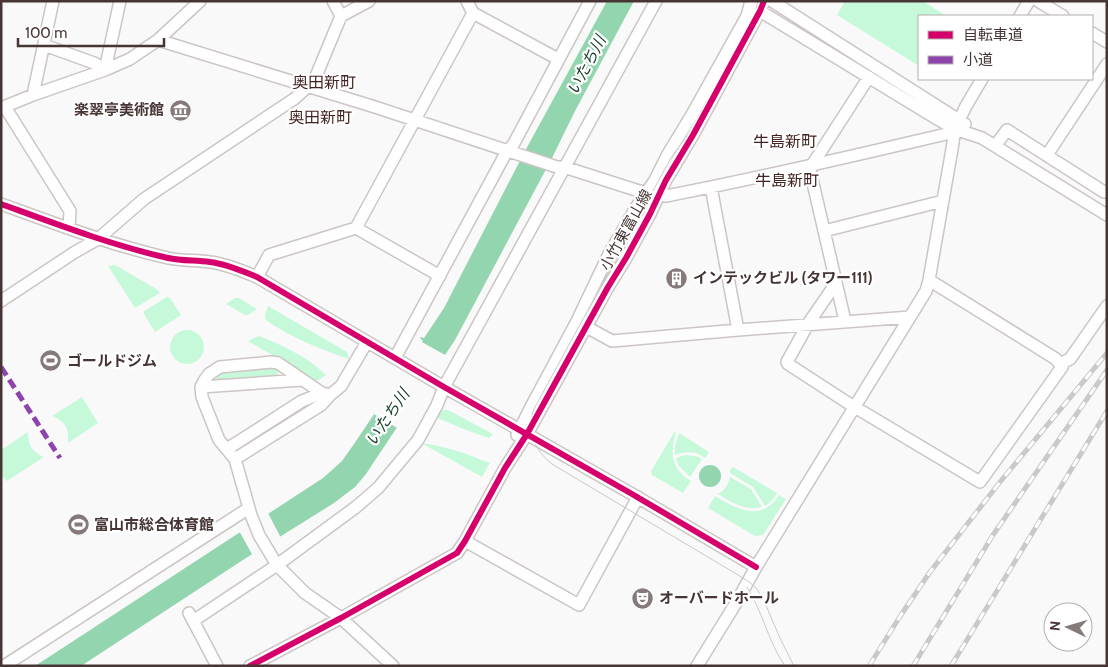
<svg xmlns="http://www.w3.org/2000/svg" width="1108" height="667" viewBox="0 0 1108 667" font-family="Cabin,'Noto Sans JP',sans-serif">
	<rect width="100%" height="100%" fill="#f9f9f9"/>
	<path fill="#c6f9da" d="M845,1H923L946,16H919V66L837,15Z
		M115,265L158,290L160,293L135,308L108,266Z
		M167,297L170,298L181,315L155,332L144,314V311Z
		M235,298H239L257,309L248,315H245L226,304Z
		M268,306L347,352L349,359C320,349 291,338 266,320L265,315Z
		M170 347a17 17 0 1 1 34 0a17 17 0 1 1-34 0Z
		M259,336C282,345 308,357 326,375L317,381L248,341Z
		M269,366L277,369L278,372L277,377L217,380L216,378L217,373Z
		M82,397L98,423L68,443C69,428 66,422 52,416Z
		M443,410H448L493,434L489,438L466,430L435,417L439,411Z
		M675,431L676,432C670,454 670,467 691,481L683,493L652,475L651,471Z
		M28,432C28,445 32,452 44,457L7,481L1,475L3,473L1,470V450Z
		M679,433L709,452L705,458C696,451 686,451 675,455V446Z
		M421,443C446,446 467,454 490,463L482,477Z
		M685,455L696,456L702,459L690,477L678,465L676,458Z
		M733,467L777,493C774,499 770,503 765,506L753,487L730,473V470Z
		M730,477L751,489L762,507C745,511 732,503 718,494C725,490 728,485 730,477Z
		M779,495L786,499L763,535L755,536L708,508L715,496C737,509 761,523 779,495Z"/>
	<path fill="#93d5ae" d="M607,1H634L575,111L552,158L455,340L366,474L355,487L334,503L246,558L81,666H35L323,478L342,461L354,444L423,341L420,338L421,337L424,338L444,308L525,151Z
		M699 476a11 11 0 1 1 22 0a11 11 0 1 1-22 0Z"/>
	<path fill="#f9f9f9" d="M420,341L447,356L399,429L372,413Z
		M267,511L281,538L253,556L238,529Z"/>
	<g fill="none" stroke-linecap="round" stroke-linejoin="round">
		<defs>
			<path id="minor" d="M333,1L341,16
				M467,1L473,13L558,59
				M772,1L965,124
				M1038,1L1063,16
				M756,7L760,11L939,120L955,129L982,138L1107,215
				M1020,16L1029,1
				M1092,33L1107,42
				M158,40L375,107L557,167H564L639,191L666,196C760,178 853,156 946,134L955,129
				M44,45L94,63L105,70L120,1
				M33,95L53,1
				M5,107L70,211L69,228
				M1,108L33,95L105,70L130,59L158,40L200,1
				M995,146L1007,130L1104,192H1107
				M1047,155L1107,64
				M812,165L869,77
				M809,166L845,321
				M711,187L738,330
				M1,204C56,224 111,245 168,258C182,261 196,260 210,262C227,264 242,271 257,277L444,387L632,494L756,567
				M356,228L440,276
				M824,231L943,201
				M257,277L269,255L356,228L473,13
				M836,283L808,324L787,362L788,364L848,403L980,482L1062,367L1056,359L929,280
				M1,301L75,252L98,239L144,199L294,99L314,81L341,16L369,1
				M581,324L612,341L738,330L910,317
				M395,358L507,151L513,145L590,1
				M1060,364L1070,359L1107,306
				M201,387L302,380
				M330,395L322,393L278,363L271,362L220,367L209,374L204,381L201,387L202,397L219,440L235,459L251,515L259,535L277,565L305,593L341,618L393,666
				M517,435L532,405L577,321L608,256L635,209L655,180L668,154L694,111L747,16L751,1
				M227,449L302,401L322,393
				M235,459L321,405L330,395L341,386L367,342
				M465,541L579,605L638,497
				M189,613L217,666
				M193,621L277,565L356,507L378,488L418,440L437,405L444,387L656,1
				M4,666L249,508
				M250,666L341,618L457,553L465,541L505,468L527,434L608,287L626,258L650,214L666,180L693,135L760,11L764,1
				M697,666L736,603L756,567L926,291L929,280L952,149L955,129L966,106L982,79"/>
		</defs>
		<use href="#minor" stroke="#ccc5c4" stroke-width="14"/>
		<use href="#minor" stroke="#fefefe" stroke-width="11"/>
		<path stroke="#c9c9c9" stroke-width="1" d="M758,1L755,12L752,19L689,133L672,156L535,407C525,428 534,450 552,464L748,581L757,589L764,601L780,638L794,666
			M747,587C763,612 768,642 785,666"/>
		<defs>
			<path id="rail" d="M869,666L899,618L930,572L1000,482L1107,353
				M913,666L993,535L1107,370
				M951,666L1107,411"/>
		</defs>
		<use href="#rail" stroke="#c9c9c9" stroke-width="5"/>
		<use href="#rail" stroke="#fff" stroke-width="3" stroke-dasharray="9" stroke-linecap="butt"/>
		<path stroke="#8e44ad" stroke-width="5" stroke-dasharray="10 5" stroke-linecap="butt" d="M1,367L60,458"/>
		<defs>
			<path id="cycleway" d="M1,204C56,224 111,245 168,258C182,261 196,260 210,262C227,264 242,271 257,277L444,387L632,494L756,567
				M250,666L341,618L457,553L465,541L505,468L527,434L608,287L626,258L650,214L666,180L693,135L760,11L764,1"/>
		</defs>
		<use href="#cycleway" stroke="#fff" stroke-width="9"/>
		<use href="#cycleway" stroke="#d6006c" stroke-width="6"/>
	</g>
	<defs>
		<symbol id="museum-disc" viewBox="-11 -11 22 22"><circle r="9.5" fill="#857a79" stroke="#fff"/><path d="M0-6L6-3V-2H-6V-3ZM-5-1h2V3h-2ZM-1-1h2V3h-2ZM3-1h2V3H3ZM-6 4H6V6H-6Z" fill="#fff"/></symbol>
		<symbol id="building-disc" viewBox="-11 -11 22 22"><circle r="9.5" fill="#857a79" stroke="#fff"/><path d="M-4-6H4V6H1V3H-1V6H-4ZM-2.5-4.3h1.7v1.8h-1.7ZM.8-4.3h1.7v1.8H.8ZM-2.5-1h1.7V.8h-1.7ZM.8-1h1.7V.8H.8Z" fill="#fff"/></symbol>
		<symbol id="stadium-disc" viewBox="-11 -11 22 22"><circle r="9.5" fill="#857a79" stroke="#fff"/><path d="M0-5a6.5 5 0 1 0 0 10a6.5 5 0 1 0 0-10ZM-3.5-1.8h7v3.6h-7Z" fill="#fff"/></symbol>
		<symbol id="theatre-disc" viewBox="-11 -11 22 22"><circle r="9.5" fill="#857a79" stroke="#fff"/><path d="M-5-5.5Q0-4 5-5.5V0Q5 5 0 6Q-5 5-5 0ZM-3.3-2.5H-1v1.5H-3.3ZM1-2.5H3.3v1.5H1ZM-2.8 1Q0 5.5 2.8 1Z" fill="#fff"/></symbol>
	</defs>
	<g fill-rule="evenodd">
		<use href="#museum-disc" x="168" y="98" width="25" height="25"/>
		<use href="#building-disc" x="664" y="266" width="25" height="25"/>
		<use href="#stadium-disc" x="38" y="348" width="25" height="25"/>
		<use href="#stadium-disc" x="66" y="512" width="25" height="25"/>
		<use href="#theatre-disc" x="630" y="586" width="25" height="25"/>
	</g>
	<g text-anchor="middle" stroke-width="4.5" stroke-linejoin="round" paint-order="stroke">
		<g font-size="15" font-weight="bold" fill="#463534" stroke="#fff" text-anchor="start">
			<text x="164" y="115" text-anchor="end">楽翠亭美術館</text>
			<text x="693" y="283">インテックビル (タワー111)</text>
			<text x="67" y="366">ゴールドジム</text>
			<text x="94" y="530">富山市総合体育館</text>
			<text x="659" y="603">オーバードホール</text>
		</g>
		<g font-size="15" fill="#463534" stroke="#fff">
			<text transform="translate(626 230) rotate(-61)" y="5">小竹東富山線</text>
		</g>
		<g font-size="16" font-style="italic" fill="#19412a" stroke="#fff">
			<text transform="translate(586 65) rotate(-62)" y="6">いたち川</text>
			<text transform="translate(387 417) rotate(-56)" y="6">いたち川</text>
		</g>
		<g font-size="16" fill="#442423" stroke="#fff">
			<text x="324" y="88">奥田新町</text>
			<text x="320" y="123">奥田新町</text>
			<text x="785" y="147">牛島新町</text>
			<text x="787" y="186">牛島新町</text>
		</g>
	</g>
	<rect width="1108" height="667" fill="none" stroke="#463534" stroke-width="5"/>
	<rect x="918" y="15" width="175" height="65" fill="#ffffff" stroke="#b5aeae"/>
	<rect x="928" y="31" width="25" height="8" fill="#d6006c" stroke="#b5aeae"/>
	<text x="963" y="40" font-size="15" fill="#463534">自転車道</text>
	<rect x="928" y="56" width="25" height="8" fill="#8e44ad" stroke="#b5aeae"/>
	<text x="963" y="65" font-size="15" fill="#463534">小道</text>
	<g transform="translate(1068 627) rotate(275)"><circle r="24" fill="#ffffff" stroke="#b5aeae"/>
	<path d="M0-4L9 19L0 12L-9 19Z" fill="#857a79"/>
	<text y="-8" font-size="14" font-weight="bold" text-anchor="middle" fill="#463534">N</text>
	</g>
	<path d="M18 38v8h146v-8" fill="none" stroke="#463534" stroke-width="2.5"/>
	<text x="25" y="38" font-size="15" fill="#463534" stroke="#ffffff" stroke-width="4" paint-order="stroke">100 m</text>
</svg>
